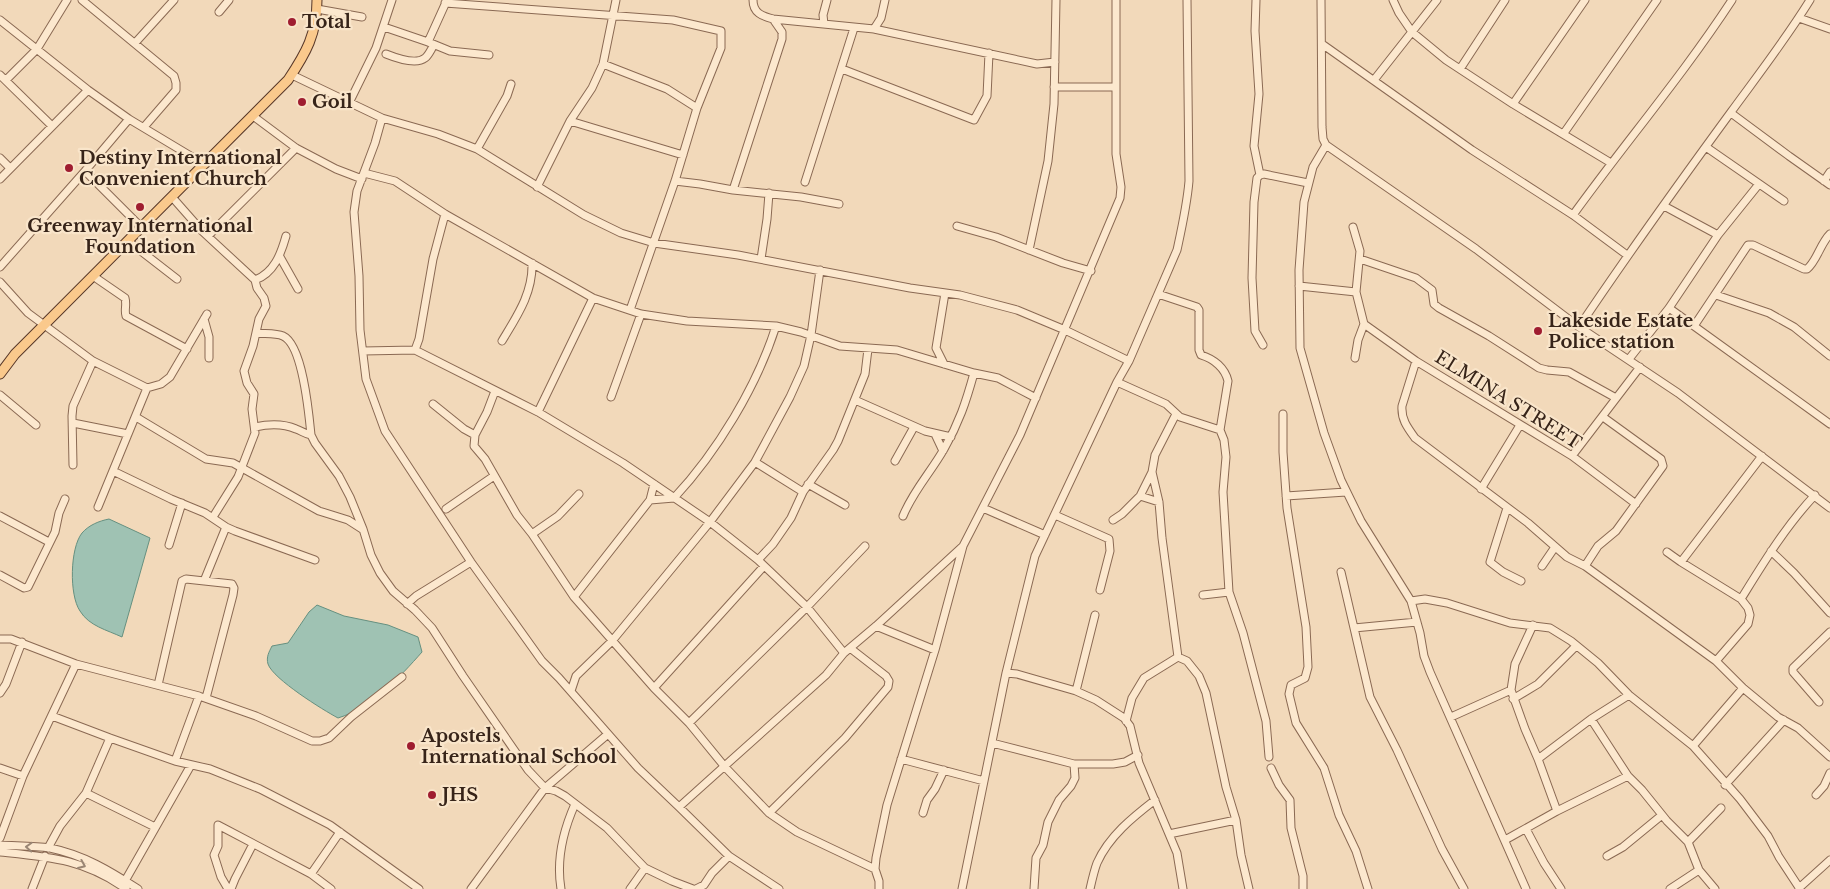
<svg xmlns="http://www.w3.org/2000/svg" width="1830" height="889" viewBox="0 0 1830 889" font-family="'Libre Baskerville',serif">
	<rect width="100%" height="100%" fill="#f2d9ba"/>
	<path fill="#9fc2b3" stroke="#669080" d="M109,519L150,538L122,637C107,630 89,626 80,611C69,595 70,548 82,533C89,525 99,521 109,519Z
		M317,605L344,616L388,625L418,637L422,652C400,677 371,708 338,718C323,710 273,679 268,664C266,657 269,652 272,646L288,643L309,612Z"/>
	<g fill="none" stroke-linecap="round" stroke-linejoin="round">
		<defs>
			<path id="minor" d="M82,0L174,76L176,83V90L144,127
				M753,0C753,13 762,16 773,19L874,29L1037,64L1055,62
				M1256,0L1255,31L1259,94L1254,146L1260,175L1257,178L1254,202L1252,278L1255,331L1263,345
				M1321,0L1322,127L1323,139L1326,145L1476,249L1579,327L1678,393L1830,508
				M1393,0L1399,13L1412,32L1446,60L1513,104L1611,163
				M445,3L673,20L721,31V48L697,108L675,181L630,310
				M317,9L362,17
				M219,12L229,0
				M1799,18L1830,29
				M0,20L88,90L129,119L204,164
				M824,24L823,15L827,0
				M384,27L428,42L450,51L489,55
				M874,29L881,18L885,0
				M428,42L447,0
				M135,43L174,0
				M1322,44L1472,150L1573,215L1627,255
				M386,54C396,58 416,65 425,58C429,55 431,49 434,45
				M603,64L667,89L697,108
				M842,69L974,120L987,96L989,53
				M1460,69L1505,0
				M0,75L52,126
				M292,75L382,118L438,134L477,149L584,215L621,233L654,243L738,255L910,288L960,295L1017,310L1065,330L1129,361
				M6,80L37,49L67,0
				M1374,80L1437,0
				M1054,87H1115
				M349,103L376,48L392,0
				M1513,104L1585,0
				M1731,113L1789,156L1830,185
				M253,116L296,148L336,169L362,179
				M382,118L375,143L357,191L354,212L359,276L360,330L366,379L385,431L471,562L542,661L559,678L638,768L679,807L729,856L779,889
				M570,121L683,155
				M1564,133L1657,0
				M1326,145L1313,167L1304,202L1299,270L1300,348L1324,433L1341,480L1361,521L1411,601L1420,633L1424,656L1430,672L1526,889
				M1706,147L1784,201
				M477,149L507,96L511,84
				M0,158L10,168
				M85,171L141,227
				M364,173L395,181L445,214L593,298L641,314L687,321L776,326L801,332L840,346L897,350L974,373L998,378L1036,398
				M1260,175L1264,174L1308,183
				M0,179L88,90
				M675,181L700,184L733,190L801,197L839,204
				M1824,181L1830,172
				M805,182L854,28
				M537,187L570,121L592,88L603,64L616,0
				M733,190L782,39V32L773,19
				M172,197L202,231L255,280L257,288L264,298L266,306L259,319L253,346L244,371L247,383L254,394L252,409L255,433L238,477L213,517
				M1664,206L1718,235
				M1573,215C1625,143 1683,75 1732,0
				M957,226L996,237L1063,263L1091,271
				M1353,227L1360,251L1356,292L1364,324L1358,340L1355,358
				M208,236L296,148
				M128,241L177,279
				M1029,250L1048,161L1054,104L1056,0
				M280,257L298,289
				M761,259L767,219L769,193
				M1360,259L1416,278L1432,290L1434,304L1439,308L1489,336L1539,368L1547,370L1569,372L1616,398
				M0,267L85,171L129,119
				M93,276L125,298C127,305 124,310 126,316L187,349
				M255,280C274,273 281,254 286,236
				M0,282L28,313L93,361L147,388L98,507
				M1299,286L1356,292
				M1158,294L1197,307L1199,310V350L1201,355C1214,359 1225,368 1228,381L1220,430L1224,440L1226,457L1223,492L1229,592L1243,633L1266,721L1269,757
				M1716,295L1769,313L1794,327L1830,356
				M1669,308L1830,424
				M204,319L209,337V358
				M1364,324L1416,361L1572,456L1636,504
				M1694,326L1748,245H1753L1804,269H1807C1817,261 1820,244 1830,234
				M1579,327C1628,254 1679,183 1731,112C1758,75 1786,39 1810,0
				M256,333C264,334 276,333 283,336C303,345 309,415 311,435L315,443L339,476L350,497L363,529L371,555L380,573L393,591L415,610L432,628L463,676L528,770L545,788L556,791L565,796L607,828L645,868L672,881L693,889
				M502,341C517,316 533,293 532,263
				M415,350L419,339L433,259L445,214
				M363,351L415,350L538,412L623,463L710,522L758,560L777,578L807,607L844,653
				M1629,359L1669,308L1718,235L1759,184
				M1416,361L1402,406C1401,419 1407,427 1415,438L1528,523L1567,557L1585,566L1716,661L1743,688L1778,717L1798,728L1830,757
				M944,364L936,348L945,293
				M1117,382L1166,404L1180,417L1220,430
				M147,388L161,384L170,377L207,314
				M495,391L487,412L475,435L474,446L485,459L517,515L532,534L574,597L654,688L689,723L725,767L769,813L797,832L875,869
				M0,395L36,425
				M611,397L641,314
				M855,400L925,431L951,437
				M433,404L464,429L475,435
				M538,412L593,298
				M1283,414V452L1287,508L1306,627L1308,667L1305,678L1291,685L1289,694L1296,723L1324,768L1339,815L1356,851L1368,889
				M136,417L206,459L233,463L319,511L348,520L362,529
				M73,423L128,434
				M255,427C269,424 282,423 296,429C302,431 305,434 311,435
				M935,434L943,451
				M1572,456L1640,367
				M895,461L914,427
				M755,462L803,492
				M73,465L72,416L73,406L93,361
				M113,471L171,499L205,513L226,527L235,531L315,560
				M1152,472L1159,502L1162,538L1178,657
				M808,484L845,505
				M1481,489L1520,425
				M1140,496L1159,502
				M1286,496L1346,492
				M650,500L674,498C717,452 757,386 776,326
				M983,508L1045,535
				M1507,508L1490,562L1503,572L1521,581
				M446,509L494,476
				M1055,515L1109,539L1110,551L1100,590
				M0,516L49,542
				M903,516C913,491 931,472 944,449C959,423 966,402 974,373
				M1113,520L1122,514L1140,496L1152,472L1155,455L1176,414
				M532,534L558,516L579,494
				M169,545L182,503
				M1771,551L1794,573L1830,613
				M1667,552L1681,562L1741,599L1748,608L1750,615L1748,624L1716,661
				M758,560L773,544L791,518L803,492L833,450L838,441L865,374L868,349
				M1681,562L1762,456
				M1542,566L1555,547
				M1585,566L1598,546L1616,531L1663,466L1661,459L1603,417
				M1341,572L1370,697L1397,750L1442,849L1464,889
				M0,575L24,588L28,587L55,532L59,513L65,499
				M204,581L226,527
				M1203,595L1229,592
				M574,597L650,500L654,484
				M1741,599C1764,562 1785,527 1815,495
				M1411,601L1425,599L1447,603L1510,623L1550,628L1571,641L1598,663L1629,695L1693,746L1740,799L1768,836L1779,857L1800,889
				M407,604L416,596L471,562
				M876,626L935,650
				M1354,628L1417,622
				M0,639H11L76,664L199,696L175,761
				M1178,657L1187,661L1199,676L1206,693L1226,787L1236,820L1241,855L1249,889
				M1006,673L1017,674L1076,691L1096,700L1124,718L1130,726L1139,763L1177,853L1183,889
				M158,685L182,581L186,579L232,584L234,588L233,595L206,698
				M654,688L764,566
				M1511,690L1515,664L1533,625
				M571,691L576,676L612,641L710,522L755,462L790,397L804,366L811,335L820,270
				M1076,691L1095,615
				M0,693L6,684L22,642
				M202,697L256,716L312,741H320L329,738L351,717L402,677
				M1513,699L1538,684L1576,646
				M1819,702L1793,672V668L1830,632
				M52,716L110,738L175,761L210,769L260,789L330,825L419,889
				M1451,717L1511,690L1525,729L1538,759L1557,811L1505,840
				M1591,719L1628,776L1642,790L1667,821L1688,842L1699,870L1715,889
				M1126,721L1132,698L1144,678L1178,657
				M689,723L807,607L865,546
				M992,743L1074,764H1113L1125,762L1138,755
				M1693,746L1743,688
				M901,759L984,781
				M1538,759L1591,719L1629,695
				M0,768L23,776
				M1271,768L1279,785L1290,800L1291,828L1303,876V889
				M1725,785L1784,720
				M86,793L155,827
				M1816,795L1824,786L1830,773
				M679,807L826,675L844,653L876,626L963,546
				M1557,811L1628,776
				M769,813L845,738L888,687L889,681L886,676L850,648
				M923,813L927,800L935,789L944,770
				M1526,829L1544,863L1561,889
				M1169,834L1236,820
				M0,838L23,776L76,664
				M1688,842L1721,808
				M0,845C17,846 34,846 50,848C84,855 110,871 138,889
				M48,848L60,826L86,793L110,738
				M0,852C49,857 84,859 126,889
				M1607,856L1623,847L1662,815
				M311,874L340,832
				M125,881L191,765
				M1799,888L1830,860
				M32,889L45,856
				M228,889L221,877L214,855L218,846V825L311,874L331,889
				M231,889L235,879L253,844
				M471,889L545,788L608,734
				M561,889C556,859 563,831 575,804
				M630,889L645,868
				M696,889L704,885L712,873L729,856
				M879,889V881L875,869L876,858L887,805L935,650L963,546L1020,435L1120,198L1121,187L1116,154V0
				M962,889L1006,673L1035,556L1117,382L1129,361L1177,250C1182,227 1187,205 1189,181L1187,0
				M1034,889L1036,858L1043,845L1048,822L1059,800L1071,786L1075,778L1074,764
				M1090,889C1092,880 1094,871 1097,863C1109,836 1133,817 1155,800
				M1670,889L1699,870"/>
			<path id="major" d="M0,374L15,354L44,325L288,80C306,53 317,34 317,0"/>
		</defs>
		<use href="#minor" stroke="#8a6953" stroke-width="9"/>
		<use href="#major" stroke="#573728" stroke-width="11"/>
		<use href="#minor" stroke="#fce8ce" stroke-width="7"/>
		<use href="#major" stroke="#fac98c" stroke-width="9"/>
	</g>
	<defs><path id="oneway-chevron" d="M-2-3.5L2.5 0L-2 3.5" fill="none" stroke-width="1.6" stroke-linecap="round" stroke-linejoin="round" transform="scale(1.25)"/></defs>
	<g stroke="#9a8674">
		<use href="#oneway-chevron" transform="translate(29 847) rotate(-177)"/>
		<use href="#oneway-chevron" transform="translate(82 865) rotate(23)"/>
	</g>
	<g fill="#9f1d30" stroke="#f9e5ca" stroke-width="2">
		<circle cx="292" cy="22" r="5"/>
		<circle cx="302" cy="102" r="5"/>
		<circle cx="69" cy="168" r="5"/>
		<circle cx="140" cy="207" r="5"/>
		<circle cx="1538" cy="331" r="5"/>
		<circle cx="411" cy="746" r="5"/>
		<circle cx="432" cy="795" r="5"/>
	</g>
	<g text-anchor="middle" stroke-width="4.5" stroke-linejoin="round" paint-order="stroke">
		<g font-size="18" font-weight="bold" fill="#372419" stroke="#f9e5ca" text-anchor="start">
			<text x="302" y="28">Total</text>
			<text x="312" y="108">Goil</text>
			<text x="79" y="164">Destiny International<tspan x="79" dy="21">Convenient Church</tspan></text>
			<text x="140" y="232" text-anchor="middle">Greenway International<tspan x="140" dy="21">Foundation</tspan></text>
			<text x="1548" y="327">Lakeside Estate<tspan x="1548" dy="21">Police station</tspan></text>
			<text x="421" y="742">Apostels<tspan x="421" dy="21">International School</tspan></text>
			<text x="442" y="801">JHS</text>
		</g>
		<g font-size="18" fill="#372419" stroke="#f9e5ca">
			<text transform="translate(1508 400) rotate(32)" y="6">ELMINA STREET</text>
		</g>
	</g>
</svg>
